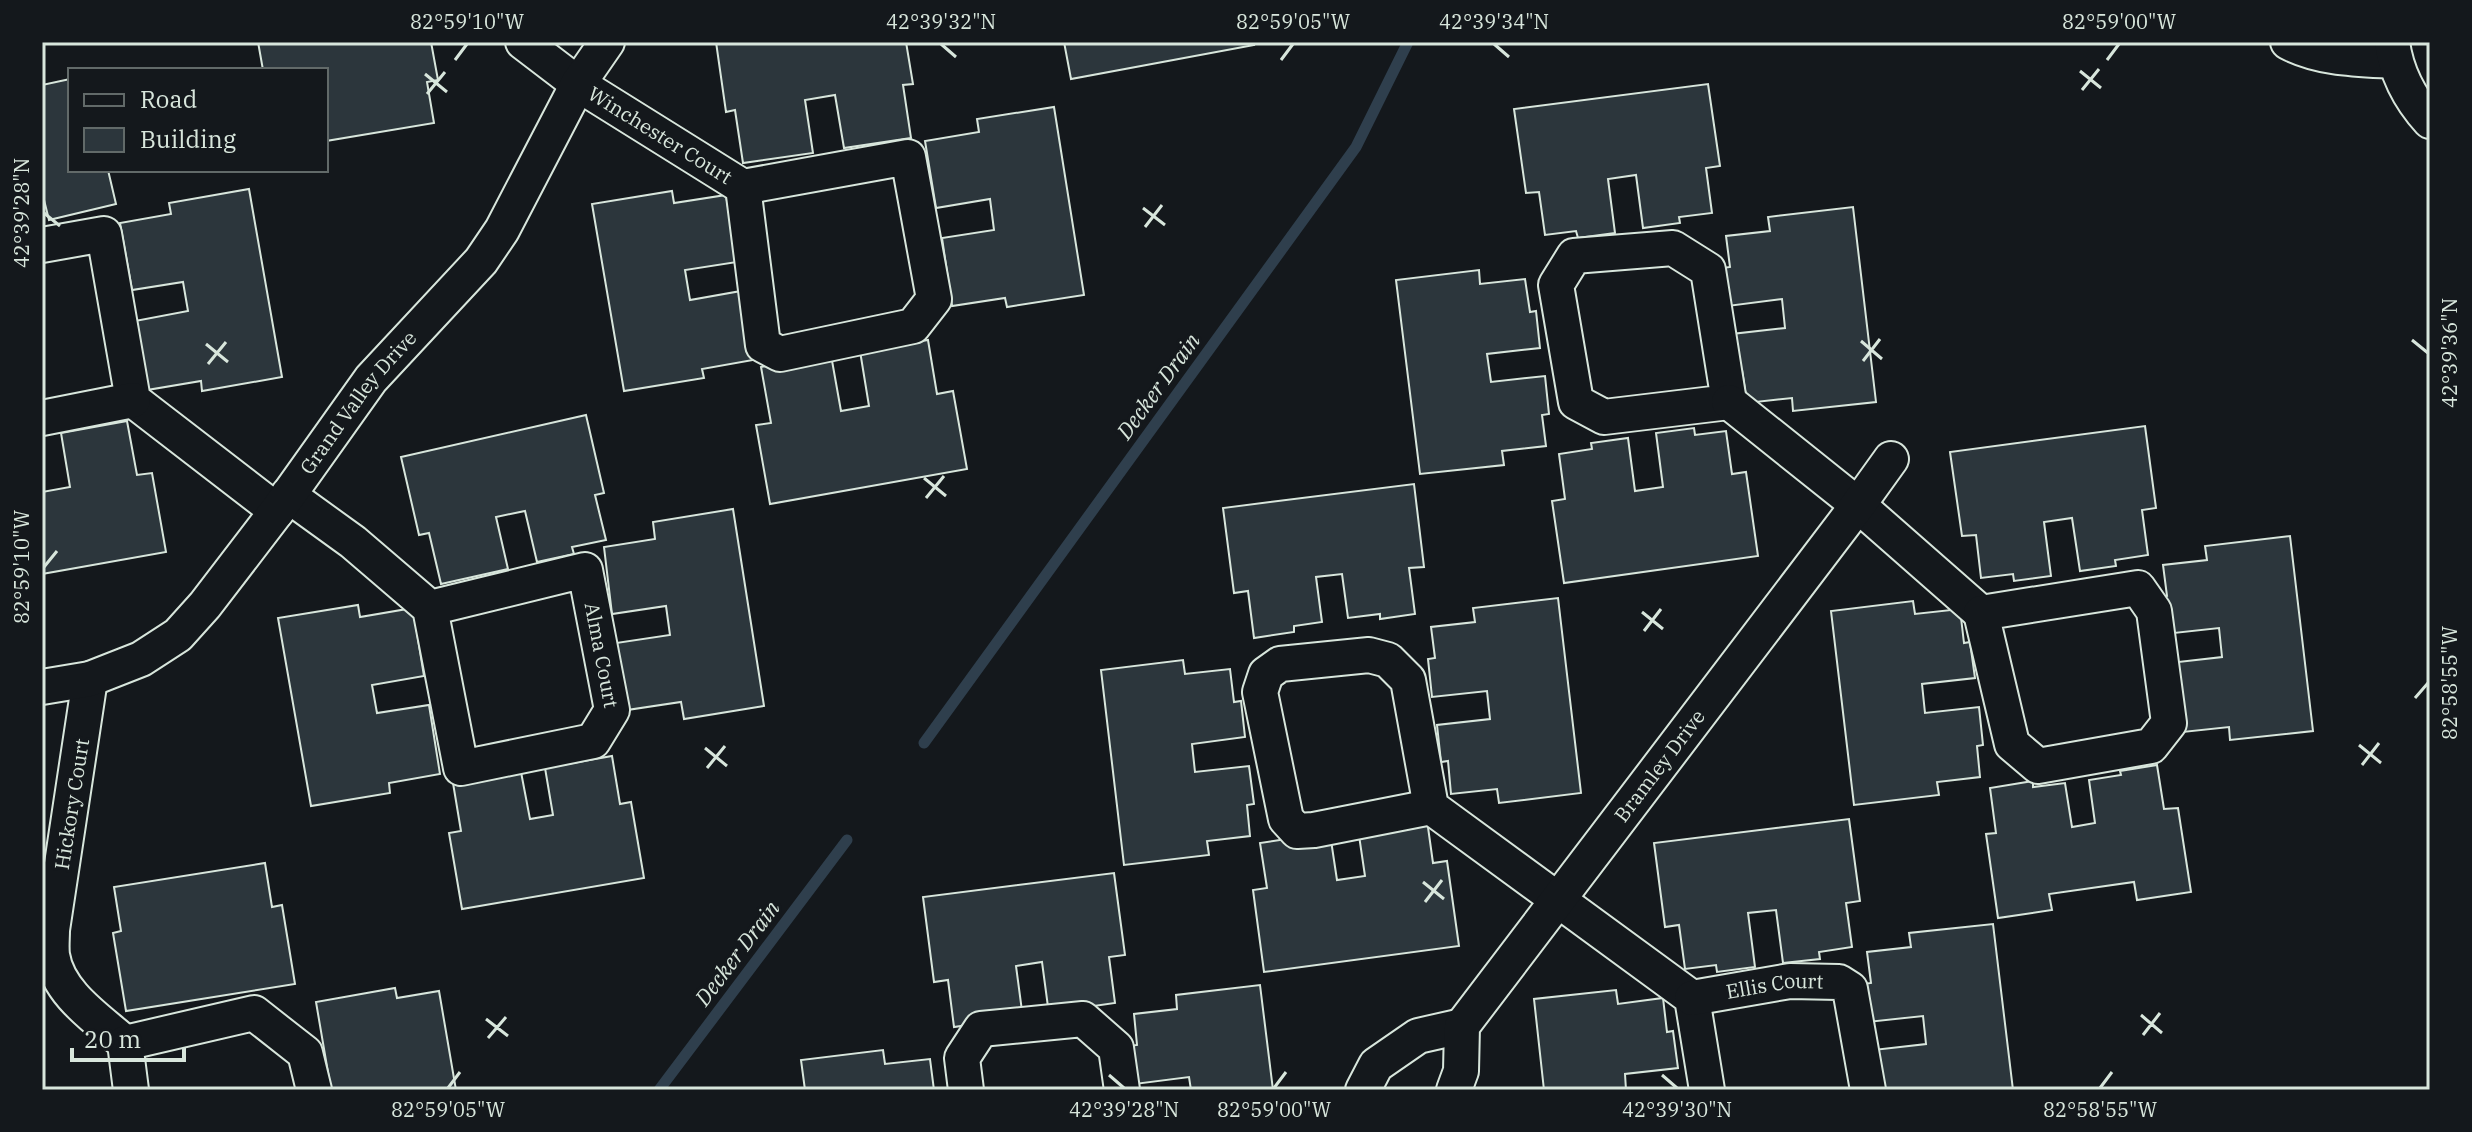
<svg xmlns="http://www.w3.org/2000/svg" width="2472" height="1132" font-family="'IBM Plex Serif',serif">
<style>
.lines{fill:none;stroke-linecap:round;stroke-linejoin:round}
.stream{stroke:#2f3f4d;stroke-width:11}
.building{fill:#2c363c;stroke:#d8e6dc;stroke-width:2}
.street-casing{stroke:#d8e6dc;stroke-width:38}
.street{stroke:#14181c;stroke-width:34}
.ticks{fill:none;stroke:#d8e6dc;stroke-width:3}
.labels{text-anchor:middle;stroke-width:6;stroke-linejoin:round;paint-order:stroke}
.street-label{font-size:20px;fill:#d8e6dc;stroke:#14181c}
.water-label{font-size:22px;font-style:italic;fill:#d8e6dc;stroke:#14181c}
.neatline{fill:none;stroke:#d8e6dc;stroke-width:3}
.ticks-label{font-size:20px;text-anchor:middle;fill:#d8e6dc}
</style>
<rect width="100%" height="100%" fill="#14181c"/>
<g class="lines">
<g class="stream">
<polyline points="924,743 1356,147 1408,42"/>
<polyline points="659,1090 847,840"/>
</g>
</g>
<g class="building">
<polygon points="258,42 431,42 438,80 427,82 434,123 326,141 326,70 263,70"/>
<polygon points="716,42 906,42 913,84 903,85 911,138 844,148 835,95 805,100 813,153 743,163 735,110 726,112"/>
<polygon points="1064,42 1253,42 1254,45 1071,79"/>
<polygon points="70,79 70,170 108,170 116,204 49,220 42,192 42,85"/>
<polygon points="1708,84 1720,166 1706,168 1712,213 1679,217 1680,223 1643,228 1636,175 1608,179 1615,233 1578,238 1576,231 1545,235 1539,192 1526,193 1514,109"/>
<polygon points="1054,107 1084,295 1007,307 1005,298 952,306 942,238 994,230 990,199 936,208 925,141 979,132 977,119"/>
<polygon points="249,189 282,377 202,391 201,381 147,390 135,321 188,311 183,282 132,290 120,223 171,214 169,203"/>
<polygon points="672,191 674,203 726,195 737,262 685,270 690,300 741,291 753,360 702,369 704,378 624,391 592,204"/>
<polygon points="1853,207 1876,402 1793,411 1792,398 1747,403 1742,370 1736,370 1732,334 1785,328 1782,299 1728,306 1723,268 1730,267 1726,236 1770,231 1768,217"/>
<polygon points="1479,270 1480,284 1525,279 1530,312 1536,311 1540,348 1487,354 1491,382 1545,376 1549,414 1542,415 1546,446 1502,451 1504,465 1420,474 1396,280"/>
<polygon points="928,340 937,394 953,391 967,469 770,504 756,425 771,423 761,367 831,355 841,411 869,406 860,351"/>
<polygon points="586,415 604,493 595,495 606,540 572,547 574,554 537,562 525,511 496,517 508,569 441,584 429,533 419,535 401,457"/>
<polygon points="127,421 137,475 152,473 166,552 42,574 42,492 70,487 61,433"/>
<polygon points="2145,426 2156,508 2142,510 2148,555 2115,560 2116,566 2080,571 2072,518 2044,522 2051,576 2014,581 2013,574 1981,578 1976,535 1962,536 1950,452"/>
<polygon points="1694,428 1695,435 1726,431 1732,474 1746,472 1758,556 1564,583 1552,501 1565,499 1559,454 1592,449 1591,443 1628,438 1635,491 1663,487 1656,433"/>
<polygon points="1414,484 1424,567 1409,568 1415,614 1380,619 1380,614 1348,618 1342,574 1316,577 1322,622 1294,626 1294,632 1254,638 1248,591 1234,593 1223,508"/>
<polygon points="733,509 764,706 684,719 681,702 627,710 616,643 670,635 666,606 612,614 604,547 655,539 653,522"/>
<polygon points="2290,536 2313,731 2230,740 2229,727 2183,732 2179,699 2169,663 2222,657 2219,628 2165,634 2160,597 2167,596 2163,565 2207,560 2205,546"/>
<polygon points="1558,598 1581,793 1499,803 1497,789 1451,794 1448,761 1441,762 1437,725 1490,719 1487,691 1432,697 1428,659 1435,658 1431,627 1475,622 1473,608"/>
<polygon points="1913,601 1915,614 1960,609 1964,643 1970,642 1975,678 1922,684 1925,713 1979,707 1983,745 1977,746 1980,777 1937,782 1939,795 1854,805 1831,611"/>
<polygon points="358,605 360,617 413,608 424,676 372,685 377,713 429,705 440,774 389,783 390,793 311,806 278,618"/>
<polygon points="1183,660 1185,674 1230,669 1234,702 1241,701 1245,737 1192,744 1195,772 1249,766 1254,804 1247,805 1250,836 1207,841 1209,855 1124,865 1101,670"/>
<polygon points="612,756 620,804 631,802 644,878 462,909 449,833 461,831 453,783 521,772 530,819 553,815 545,768"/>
<polygon points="2157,765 2164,809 2178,808 2191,892 2137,900 2134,882 2049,894 2052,910 1998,918 1986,834 1996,833 1990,788 2033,781 2033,787 2065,783 2072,827 2095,823 2089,780 2121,775 2120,771"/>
<polygon points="1849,819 1860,901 1846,903 1852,947 1819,952 1820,959 1783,963 1776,910 1748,913 1755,967 1717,972 1716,965 1685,969 1679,925 1665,927 1654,843"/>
<polygon points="1427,820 1433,863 1447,861 1459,946 1264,972 1253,890 1267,888 1260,843 1293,838 1329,827 1337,880 1365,876 1357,822"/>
<polygon points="265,863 272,907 282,905 295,984 126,1011 113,933 121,931 114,887"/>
<polygon points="1114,873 1125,955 1109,957 1115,1003 1080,1008 1048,1007 1042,962 1016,966 1022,1011 994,1021 954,1027 948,980 934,982 923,897"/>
<polygon points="1993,924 2013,1090 1884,1090 1873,1050 1926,1044 1923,1016 1868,1022 1864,984 1871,983 1867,952 1911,947 1909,933"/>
<polygon points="1260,985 1273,1090 1191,1090 1189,1077 1135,1084 1130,1046 1137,1045 1134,1014 1177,1009 1176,995"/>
<polygon points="395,988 397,998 439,991 456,1090 331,1090 316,1002"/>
<polygon points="1616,990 1618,1004 1663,998 1667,1032 1673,1031 1678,1068 1625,1074 1626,1090 1544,1090 1534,999"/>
<polygon points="883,1050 885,1064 930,1059 934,1090 805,1090 801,1060"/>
</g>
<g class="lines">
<defs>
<g id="street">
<path id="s1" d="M523,42L578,84L743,187L908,157L934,299L913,326L780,354L763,345L743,187"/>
<path d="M2288,42C2320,59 2359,59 2394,61"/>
<path d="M2392,42C2396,72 2409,98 2430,121"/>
<polyline points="42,245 104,234 133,400 277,511"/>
<polygon points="1673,248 1708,270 1729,402 1604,417 1576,402 1556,285 1574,256"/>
<polyline points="1729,402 1858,505 1981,613"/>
<polyline points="42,418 133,400"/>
<path id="s2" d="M288,495L353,542L430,608L585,570L612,710L593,741L461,768L430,608"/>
<polygon points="2138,588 2154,611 2169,723 2151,746 2038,766 2012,744 1981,613"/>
<path d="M90,679L52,930C52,938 51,947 52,955C58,994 98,1019 125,1043L131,1090"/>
<path id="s3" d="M42,687L90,679L141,659L178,635L205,605L277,511L371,379L481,261L502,230L578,84L607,42"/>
<polyline points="1431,807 1408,680 1388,660 1369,655 1280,664 1266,674 1260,692 1286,819 1297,831 1314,830 1431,807 1692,998 1707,1090"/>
<path id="s4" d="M1692,998L1790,981L1839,982L1850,989L1868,1090"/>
<polyline points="125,1043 254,1013 305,1053 314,1090"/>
<polyline points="966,1090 962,1058 981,1029 1083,1019 1116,1048 1122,1090"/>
<polyline points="1363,1090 1376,1065 1418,1036 1462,1026"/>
<path id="s5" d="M1454,1090L1461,1071L1462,1026L1858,505L1891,459"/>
</g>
</defs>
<use href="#street" class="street-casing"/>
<use href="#street" class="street"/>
</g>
<path class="ticks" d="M941,44L956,57M1494,44L1509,57M455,60L467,44M1281,60L1293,44M2107,60L2119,44M2080,71L2101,88M425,74L447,92M2082,90L2099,69M427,94L445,72M1143,208L1165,225M44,213L60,226M1145,227L1162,205M2412,340L2428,353M1861,341L1882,359M206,344L228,362M1863,361L1880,339M208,364L226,342M924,478L946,496M926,498L944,476M44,567L57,551M1642,612L1663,629M1644,631L1661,609M2415,698L2428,683M2359,745L2381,763M705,748L727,766M2362,765L2379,743M707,768L725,746M1423,882L1444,899M1425,902L1442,880M2141,1015L2162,1033M486,1019L508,1036M2143,1035L2160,1013M488,1038L506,1017M1109,1075L1124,1088M1662,1075L1677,1088M448,1088L460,1072M1274,1088L1286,1072M2100,1088L2112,1072"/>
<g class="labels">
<g class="street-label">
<text dy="7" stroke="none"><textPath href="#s1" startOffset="166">Winchester Court</textPath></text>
<text dy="7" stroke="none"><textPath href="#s3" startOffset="442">Grand Valley Drive</textPath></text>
<text dy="7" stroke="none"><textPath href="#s2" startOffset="428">Alma Court</textPath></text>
<text dy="7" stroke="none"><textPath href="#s5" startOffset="392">Bramley Drive</textPath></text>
<text transform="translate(72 804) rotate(-81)" y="7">Hickory Court</text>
<text dy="7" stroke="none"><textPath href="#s4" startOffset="84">Ellis Court</textPath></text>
</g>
<g class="water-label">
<text transform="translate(1158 386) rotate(-54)" y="8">Decker Drain</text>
<text transform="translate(737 953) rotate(-53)" y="8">Decker Drain</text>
</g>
</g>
<rect width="2472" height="1132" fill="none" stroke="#14181c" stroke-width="88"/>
<rect x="68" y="68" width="260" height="104" fill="#14181c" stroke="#626a69" stroke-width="2"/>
<rect x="84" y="94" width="40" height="12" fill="#14181c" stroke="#626a69" stroke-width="2"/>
<text x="140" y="108" font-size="24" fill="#d8e6dc">Road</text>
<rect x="84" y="128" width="40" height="24" fill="#2c363c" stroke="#626a69" stroke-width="2"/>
<text x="140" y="148" font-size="24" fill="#d8e6dc">Building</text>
<path d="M72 1048v12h112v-12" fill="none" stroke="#d8e6dc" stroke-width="4"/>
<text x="84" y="1048" font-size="24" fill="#d8e6dc" stroke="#14181c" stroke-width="6" paint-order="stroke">20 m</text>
<rect x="44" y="44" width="2384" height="1044" class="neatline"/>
<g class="ticks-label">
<text x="467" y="29">82°59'10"W</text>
<text x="941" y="29">42°39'32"N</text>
<text x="1293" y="29">82°59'05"W</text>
<text x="1494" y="29">42°39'34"N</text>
<text x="2119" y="29">82°59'00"W</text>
<text transform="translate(22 213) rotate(-90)" y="7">42°39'28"N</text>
<text transform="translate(2450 353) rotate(-90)" y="7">42°39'36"N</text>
<text transform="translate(22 567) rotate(-90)" y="7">82°59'10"W</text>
<text transform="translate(2450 683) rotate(-90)" y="7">82°58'55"W</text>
<text x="448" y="1117">82°59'05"W</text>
<text x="1124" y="1117">42°39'28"N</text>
<text x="1274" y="1117">82°59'00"W</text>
<text x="1677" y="1117">42°39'30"N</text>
<text x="2100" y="1117">82°58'55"W</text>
</g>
</svg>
